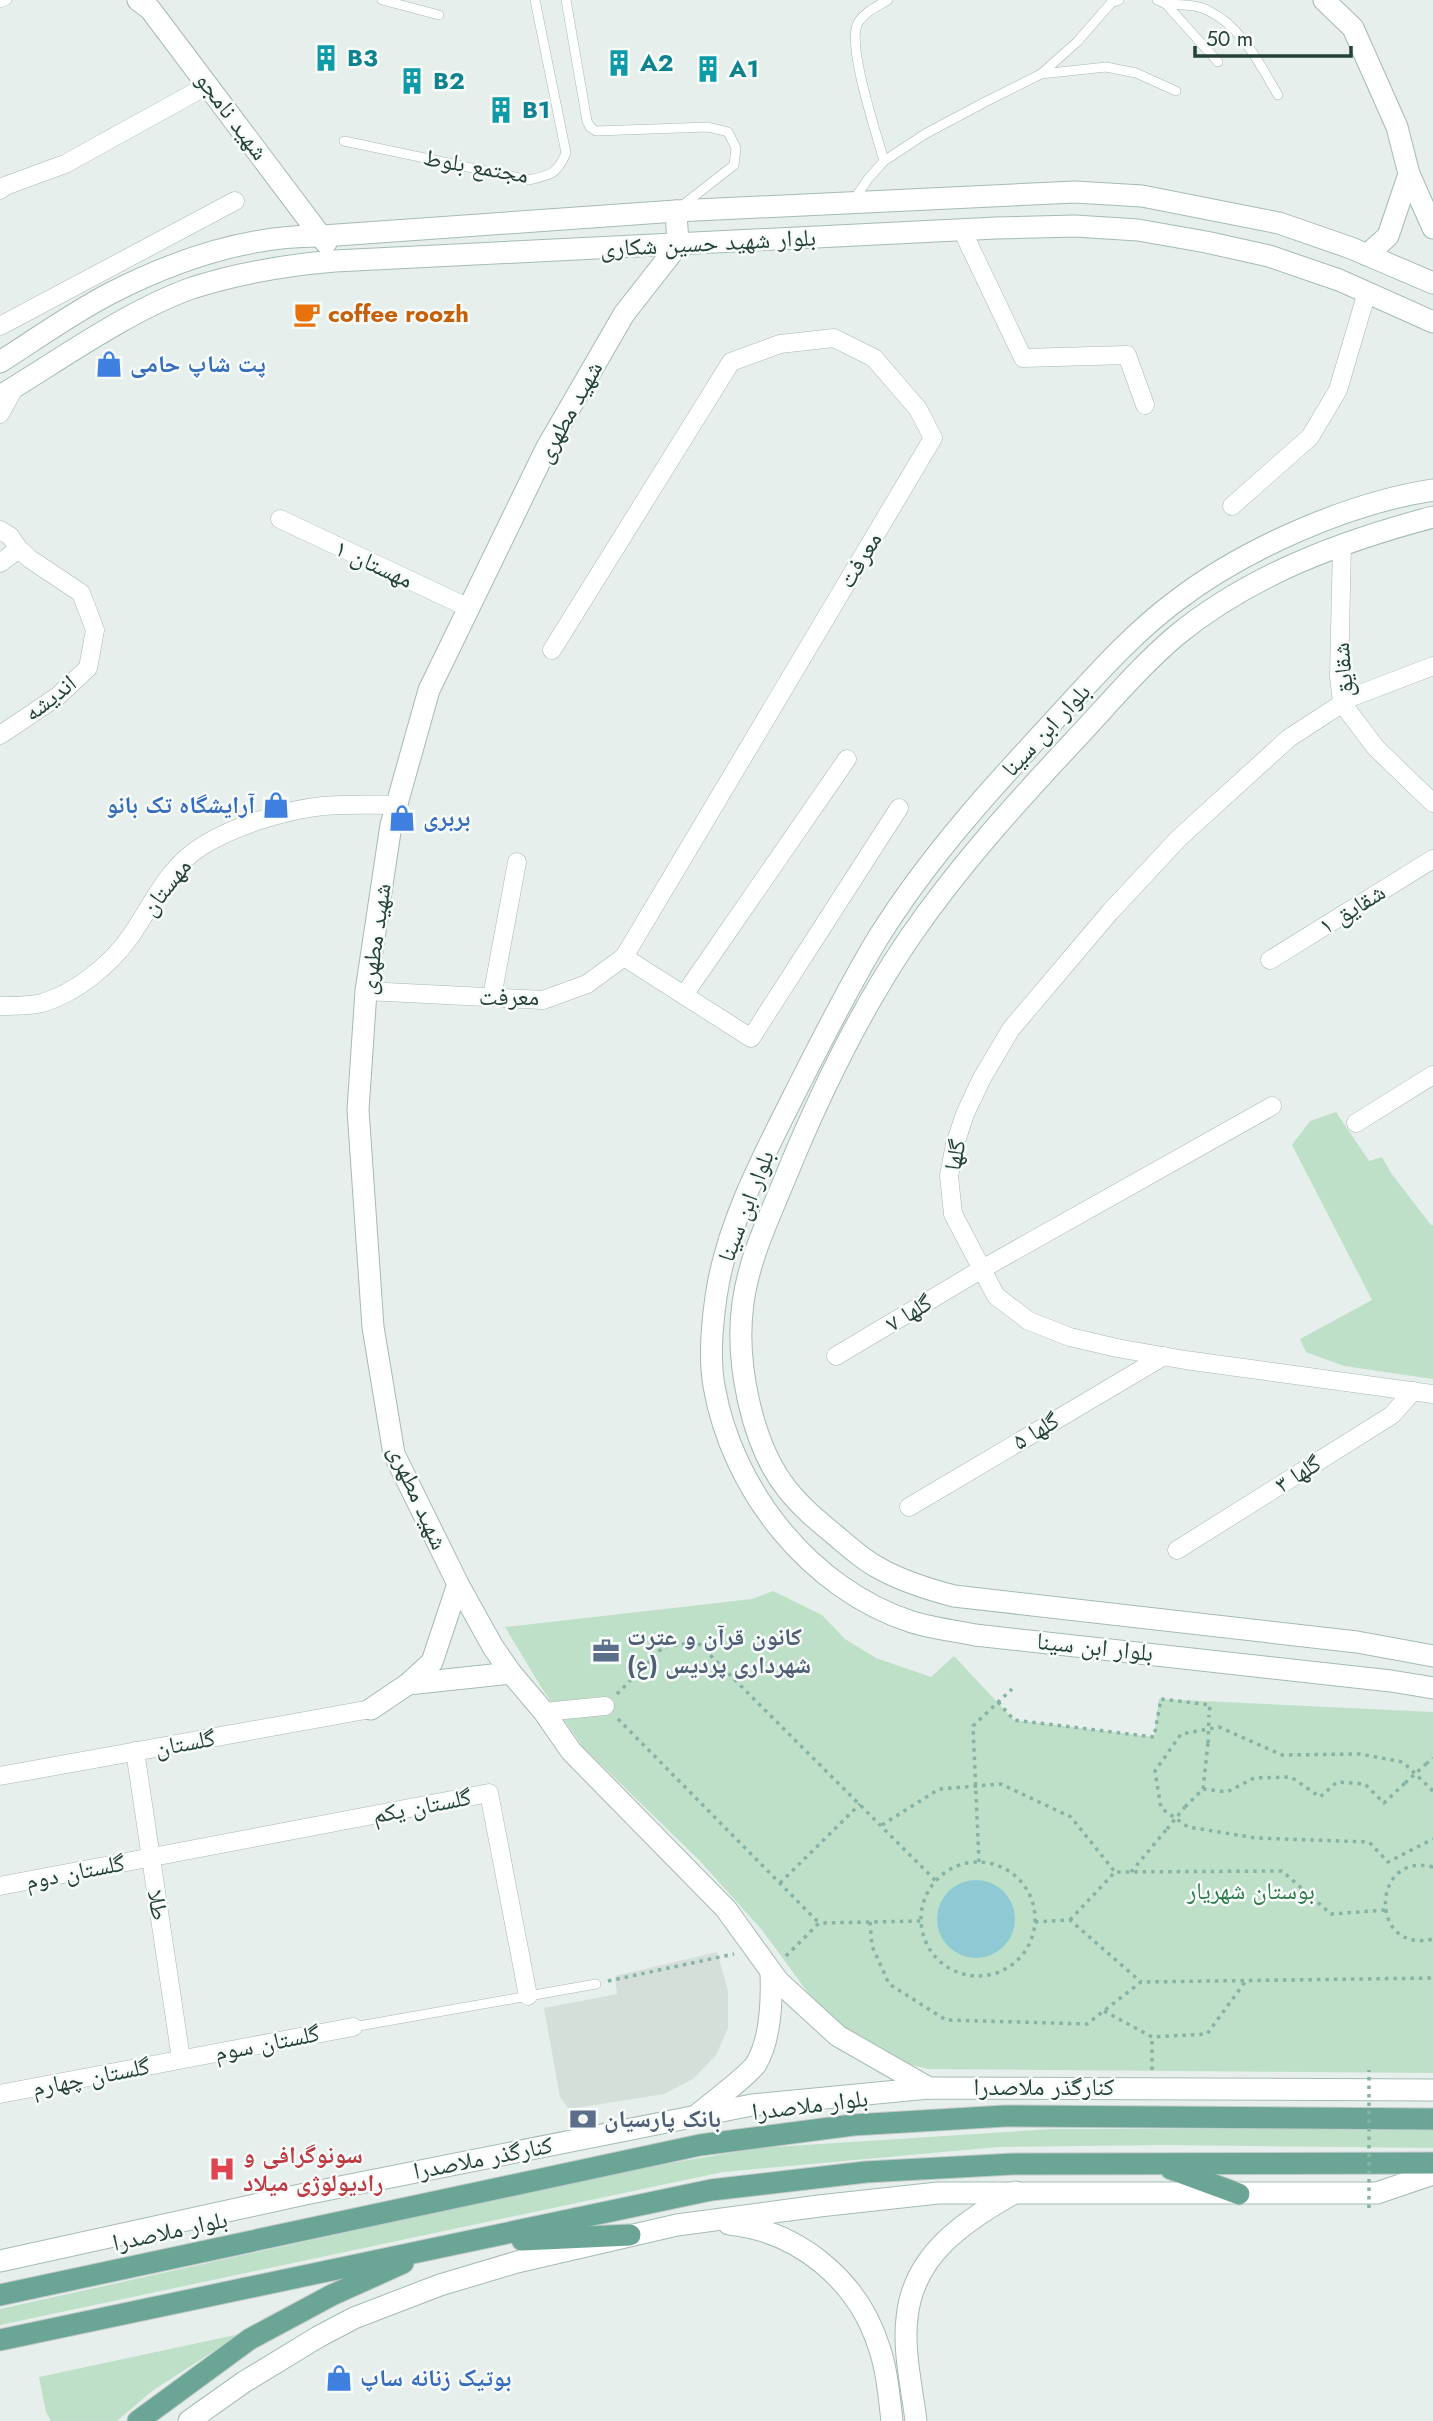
<svg xmlns="http://www.w3.org/2000/svg" width="1433" height="2421" font-family="Jost,'Noto Naskh Arabic',sans-serif">
<style>
.built{fill:#d4dfda}
.green{fill:#bfe0c8}
.water{fill:#8ec9d4}
.lines{fill:none;stroke-linecap:round;stroke-linejoin:round}
.lane-casing{stroke:#a8b8b2;stroke-width:10}
.street-casing{stroke:#a8b8b2;stroke-width:19}
.secondary-casing{stroke:#a4bbb3;stroke-width:23}
.primary-casing{stroke:#c2cac8;stroke-width:23}
.path{stroke:#86b3a5;stroke-width:3.5;stroke-dasharray:3.5 5;stroke-linecap:butt}
.lane{stroke:#fff;stroke-width:9}
.street{stroke:#fff;stroke-width:18}
.secondary{stroke:#fff;stroke-width:21}
.primary{stroke:#6aa596;stroke-width:21}
.path-bridge{stroke:#86b3a5;stroke-width:3.5;stroke-dasharray:3.5 5;stroke-linecap:butt}
.labels{text-anchor:middle;stroke-width:5;stroke-linejoin:round;paint-order:stroke}
.culture-label{font-size:24px;font-weight:bold;fill:#0d838f;stroke:#f7fbf9;text-anchor:start}
.street-label{font-size:24px;fill:#24423a;stroke:#f7fbf9}
.food-label{font-size:24px;font-weight:bold;fill:#c56008;stroke:#f7fbf9;text-anchor:start}
.shop-label{font-size:24px;font-weight:bold;fill:#366cbe;stroke:#f7fbf9;text-anchor:start}
.service-label{font-size:24px;font-weight:bold;fill:#4e5e75;stroke:#f7fbf9;text-anchor:start}
.park-label{font-size:24px;fill:#2d7a4b;stroke:#f7fbf9}
.health-label{font-size:24px;font-weight:bold;fill:#be3a42;stroke:#f7fbf9;text-anchor:start}
</style>
<rect width="100%" height="100%" fill="#e6efeb"/>
<polygon class="built" points="717,1952 728,1991 728,2028 716,2055 693,2079 664,2094 569,2109 560,2097 544,2008 617,1994 615,1976"/>
<g class="green">
<polygon points="1336,1112 1369,1161 1382,1157 1391,1173 1431,1225 1433,1225 1433,1379 1344,1366 1306,1352 1300,1339 1372,1300 1292,1145 1310,1121"/>
<polygon points="773,1591 822,1615 845,1639 876,1658 931,1677 954,1656 1014,1720 1154,1737 1159,1699 1433,1712 1433,2073 928,2069 904,2063 828,2020 762,1930 699,1860 583,1747 541,1687 505,1627 752,1599"/>
<polygon points="1052,2129 1433,2129 1433,2148 1166,2145 998,2147 723,2172 0,2325 0,2309 623,2171 760,2148"/>
<polygon points="240,2334 152,2391 117,2421 51,2421 46,2412 39,2377"/>
</g>
<circle class="water" cx="976" cy="1919" r="39"/>
<g class="lines">
<defs>
<g id="lane">
<polyline points="382,0 439,15"/>
<polyline points="566,0 587,121 590,127 596,131 708,127 728,132 736,148 734,165 683,205"/>
<polyline points="1157,0 1166,4 1218,62"/>
<polyline points="0,3 7,0"/>
<path d="M1166,4C1180,5 1196,4 1209,11C1242,27 1260,65 1278,95"/>
<polyline points="1041,74 1077,42 1111,3 1119,0"/>
<path d="M344,141L529,180C551,175 557,174 566,153L535,0"/>
<path d="M884,161C877,135 846,44 858,23C864,12 878,6 888,0"/>
<polyline points="853,201 868,179 884,161 925,134 985,102 1041,74 1106,67 1136,73 1176,91"/>
<polyline points="353,2027 596,1984"/>
</g>
<g id="street">
<polyline points="0,190 5,186 65,164 208,85"/>
<polyline points="962,230 1023,358 1127,355 1145,405"/>
<polyline points="0,326 235,201"/>
<polyline points="0,414 15,387"/>
<polyline points="1232,506 1310,437 1338,390 1367,292"/>
<polyline points="280,519 469,608"/>
<polyline points="0,530 10,536 19,549 30,559 81,593 95,630 88,668 58,696 0,735"/>
<polyline points="1342,545 1339,676 1342,703 1376,748 1433,803"/>
<polyline points="0,563 19,549"/>
<polyline points="1433,666 1352,697 1289,738 1179,838 1110,912 1011,1029 982,1078 965,1114 955,1144 949,1176 953,1214 996,1296 1029,1321 1070,1337 1117,1348 1185,1360 1433,1394"/>
<polyline points="624,957 751,1038 899,808"/>
<polyline points="1270,960 1433,859"/>
<polyline points="366,991 543,1000 587,984 624,957 933,438 918,409 874,358 834,338 780,344 731,362 552,650"/>
<polyline points="684,995 847,759"/>
<polyline points="492,997 517,862"/>
<path d="M0,1006C14,1006 29,1006 42,1003C76,993 110,965 130,937C153,904 167,868 202,846C234,826 285,810 323,806C347,804 372,805 397,805"/>
<polyline points="1356,1123 1433,1075"/>
<polyline points="836,1356 982,1269 1272,1106"/>
<polyline points="909,1507 1164,1356"/>
<polyline points="1177,1550 1392,1415 1413,1391"/>
<polyline points="544,1712 605,1706"/>
<polyline points="135,1751 181,2059"/>
<polyline points="0,1776 371,1709"/>
<polyline points="0,1886 489,1793 528,1996"/>
<polyline points="0,2094 353,2027"/>
</g>
<g id="secondary">
<polyline points="138,0 150,9 326,243"/>
<polyline points="1324,0 1353,28 1397,127 1409,174 1433,228"/>
<polyline points="1367,255 1388,236 1409,174"/>
<path d="M0,362C36,339 71,314 109,294C175,260 248,235 323,236L676,211L1075,192L1142,196L1279,223L1351,248L1433,283"/>
<path d="M0,396C58,361 129,310 192,288C239,273 286,265 335,261L996,228L1075,226L1138,230L1206,242L1269,256L1339,280L1433,322"/>
<path d="M1433,490C1348,503 1244,549 1176,601C1133,633 1097,674 1061,713C995,784 929,856 878,938C847,989 821,1042 794,1095C762,1159 726,1226 716,1297C712,1325 709,1358 714,1386C732,1490 810,1589 912,1622C932,1628 955,1631 975,1635L1391,1681L1433,1688"/>
<path d="M1433,517C1342,541 1250,575 1177,635C1139,667 1107,706 1073,742C1015,804 958,867 910,937C862,1007 818,1098 786,1176C769,1218 749,1258 743,1303C735,1360 751,1444 787,1489C801,1507 818,1521 835,1535C848,1546 862,1559 877,1567C901,1581 927,1589 954,1596L1357,1642L1433,1656"/>
<polyline points="511,1673 493,1647 458,1584 394,1454 373,1327 358,1110 366,991 391,825 429,690 546,449 624,314 678,245 676,211"/>
<polyline points="408,1684 511,1673 544,1712 571,1751 726,1909 778,1981 838,2036 929,2088"/>
<polyline points="371,1709 408,1684 432,1662 458,1584"/>
<path d="M697,2115C709,2105 749,2075 756,2064C771,2039 772,2000 771,1972"/>
<path d="M729,2224C798,2231 858,2280 879,2347C887,2370 889,2396 892,2421"/>
<polyline points="0,2261 305,2194 752,2105 929,2088 1433,2090"/>
<polyline points="189,2421 244,2382 318,2337 354,2318 440,2285 517,2262 677,2225 819,2206 938,2193 1377,2193 1433,2174"/>
<path d="M916,2421C912,2388 903,2351 907,2318C913,2254 965,2221 1016,2192"/>
</g>
<g id="primary">
<polyline points="1171,2169 1239,2194"/>
<polyline points="522,2240 630,2235"/>
<polyline points="0,2295 700,2145 853,2125 1005,2116 1433,2119"/>
<polyline points="0,2340 711,2190 866,2172 1013,2164 1433,2163"/>
<polyline points="138,2421 250,2339 332,2295 403,2263"/>
</g>
</defs>
<use href="#lane" class="lane-casing"/>
<use href="#street" class="street-casing"/>
<use href="#secondary" class="secondary-casing"/>
<use href="#primary" class="primary-casing"/>
<g class="path">
<polyline points="617,1694 663,1647 697,1642 936,1881"/>
<polyline points="998,1702 1014,1720 1154,1737 1161,1699 1210,1705 1209,1715"/>
<polyline points="618,1719 819,1923"/>
<polyline points="1426,1764 1433,1758"/>
<polyline points="1203,1789 1208,1743"/>
<polyline points="1433,1791 1403,1762 1360,1754 1282,1755 1219,1727 1181,1734 1155,1771 1161,1808 1188,1827 1256,1838 1369,1842 1388,1862 1433,1839"/>
<polyline points="1185,1807 1203,1789 1227,1792 1254,1778 1291,1777 1320,1797 1337,1782 1365,1784 1384,1803 1405,1783"/>
<polyline points="882,1825 939,1789 1001,1784 1071,1817 1115,1872"/>
<polyline points="979,1862 973,1726 1012,1689"/>
<circle cx="978" cy="1919" r="57"/>
<path d="M1433,1867C1370,1851 1369,1955 1433,1939"/>
<polyline points="1131,1872 1167,1829"/>
<polyline points="780,1883 860,1804"/>
<polyline points="1070,1920 1115,1872 1282,1871 1331,1914 1385,1910"/>
<polyline points="870,1922 872,1946 889,1984 946,2020 1087,2024 1141,1982 1433,1978"/>
<polyline points="1035,1922 1070,1920 1141,1982"/>
<polyline points="786,1956 819,1923 921,1921"/>
<polyline points="608,1981 734,1954"/>
<polyline points="1104,2011 1152,2037 1207,2034 1245,1982"/>
<polyline points="1152,2070 1152,2037"/>
</g>
<use href="#lane" class="lane"/>
<use href="#street" class="street"/>
<use href="#secondary" class="secondary"/>
<use href="#primary" class="primary"/>
<g class="path-bridge">
<polyline points="1208,1743 1209,1715"/>
<polyline points="1405,1783 1426,1764"/>
<polyline points="1167,1829 1185,1807"/>
<polyline points="1369,2208 1369,2070"/>
</g>
</g>
<defs>
<symbol id="building-bare" viewBox="-9 -9 18 18"><path d="M-4-6H4V6H1V3H-1V6H-4ZM-2.5-4.3h1.7v1.8h-1.7ZM.8-4.3h1.7v1.8H.8ZM-2.5-1h1.7V.8h-1.7ZM.8-1h1.7V.8H.8Z" fill="#0f9aa8" stroke="#f7fbf9" stroke-width="2.5" paint-order="stroke"/></symbol>
<symbol id="cafe-bare" viewBox="-9 -9 18 18"><path d="M-5.5-4.5H6V0H3Q3 3.5 0 3.5H-2.5Q-5.5 3.5-5.5 0ZM3-3.2v2h1.7v-2ZM-6 4.5H4V6H-6Z" fill="#e8710a" stroke="#f7fbf9" stroke-width="2.5" paint-order="stroke"/></symbol>
<symbol id="shop-bare" viewBox="-9 -9 18 18"><path d="M-5-2.5h2.3a2.7 3.5 0 0 1 5.4 0H5L5.5 6h-11ZM-1.5-2.5h3a1.5 2.3 0 0 0-3 0Z" fill="#3f7fe0" stroke="#f7fbf9" stroke-width="2.5" paint-order="stroke"/></symbol>
<symbol id="office-bare" viewBox="-9 -9 18 18"><path d="M-6-3h4V-5.5h4V-3h4V5H-6ZM-1-4.5V-3h2v-1.5ZM-6 0V1H6V0Z" fill="#5c6f8a" stroke="#f7fbf9" stroke-width="2.5" paint-order="stroke"/></symbol>
<symbol id="bank-bare" viewBox="-9 -9 18 18"><path d="M-6-4H6V4H-6ZM0-2.3a2.3 2.3 0 1 0 0 4.6a2.3 2.3 0 1 0 0-4.6Z" fill="#5c6f8a" stroke="#f7fbf9" stroke-width="2.5" paint-order="stroke"/></symbol>
<symbol id="hospital-bare" viewBox="-9 -9 18 18"><path d="M-5-5h3v3.5h4V-5h3V5h-3V1.5h-4V5h-3Z" fill="#e0444e" stroke="#f7fbf9" stroke-width="2.5" paint-order="stroke"/></symbol>
</defs>
<g fill-rule="evenodd">
<use href="#building-bare" x="307" y="39" width="38" height="38"/>
<use href="#building-bare" x="600" y="44" width="38" height="38"/>
<use href="#building-bare" x="689" y="50" width="38" height="38"/>
<use href="#building-bare" x="393" y="62" width="38" height="38"/>
<use href="#building-bare" x="482" y="91" width="38" height="38"/>
<use href="#cafe-bare" x="288" y="295" width="38" height="38"/>
<use href="#shop-bare" x="90" y="345" width="38" height="38"/>
<use href="#shop-bare" x="257" y="786" width="38" height="38"/>
<use href="#shop-bare" x="383" y="799" width="38" height="38"/>
<use href="#office-bare" x="587" y="1632" width="38" height="38"/>
<use href="#bank-bare" x="564" y="2100" width="38" height="38"/>
<use href="#hospital-bare" x="203" y="2150" width="38" height="38"/>
<use href="#shop-bare" x="320" y="2359" width="38" height="38"/>
</g>
<g class="labels">
<g class="culture-label">
<text x="347" y="66">B3</text>
<text x="640" y="71">A2</text>
<text x="729" y="77">A1</text>
<text x="433" y="89">B2</text>
<text x="522" y="118">B1</text>
</g>
<g class="street-label">
<text transform="translate(232 116) rotate(53)" y="8">شهید نامجو</text>
<text transform="translate(476 166) rotate(10)" y="8">مجتمع بلوط</text>
<text transform="translate(708 243) rotate(-3)" y="8">بلوار شهید حسین شکاری</text>
<text transform="translate(569 412) rotate(-61)" y="8">شهید مطهری</text>
<text transform="translate(860 560) rotate(-59)" y="8">معرفت</text>
<text transform="translate(374 564) rotate(25)" y="8">مهستان ۱</text>
<text transform="translate(1343 670) rotate(-95)" y="8">شقایق</text>
<text transform="translate(50 698) rotate(-38)" y="8">اندیشه</text>
<text transform="translate(1046 730) rotate(-47)" y="8">بلوار ابن سینا</text>
<text transform="translate(166 887) rotate(-52)" y="8">مهستان</text>
<text transform="translate(1352 909) rotate(-32)" y="8">شقایق ۱</text>
<text transform="translate(375 939) rotate(-82)" y="8">شهید مطهری</text>
<text x="509" y="1005">معرفت</text>
<text transform="translate(955 1155) rotate(-79)" y="8">گلها</text>
<text transform="translate(746 1206) rotate(-69)" y="8">بلوار ابن سینا</text>
<text transform="translate(909 1313) rotate(-31)" y="8">گلها ۷</text>
<text transform="translate(1036 1431) rotate(-31)" y="8">گلها ۵</text>
<text transform="translate(1298 1474) rotate(-32)" y="8">گلها ۳</text>
<text transform="translate(418 1497) rotate(66)" y="8">شهید مطهری</text>
<text transform="translate(1095 1647) rotate(6)" y="8">بلوار ابن سینا</text>
<text transform="translate(185 1743) rotate(-10)" y="8">گلستان</text>
<text transform="translate(422 1806) rotate(-11)" y="8">گلستان یکم</text>
<text transform="translate(75 1872) rotate(-11)" y="8">گلستان دوم</text>
<text transform="translate(158 1905) rotate(81)" y="8">طلا</text>
<text transform="translate(267 2043) rotate(-11)" y="8">گلستان سوم</text>
<text transform="translate(91 2077) rotate(-11)" y="8">گلستان چهارم</text>
<text x="1044" y="2095">کنارگذر ملاصدرا</text>
<text transform="translate(810 2105) rotate(-7)" y="8">بلوار ملاصدرا</text>
<text transform="translate(483 2158) rotate(-11)" y="8">کنارگذر ملاصدرا</text>
<text transform="translate(170 2231) rotate(-12)" y="8">بلوار ملاصدرا</text>
</g>
<g class="food-label">
<text x="328" y="322">coffee roozh</text>
</g>
<g class="shop-label">
<text x="130" y="372">پت شاپ حامی</text>
<text x="255" y="813" text-anchor="end">آرایشگاه تک بانو</text>
<text x="423" y="826">بربری</text>
<text x="360" y="2386">بوتیک زنانه ساپ</text>
</g>
<g class="service-label">
<text x="627" y="1645">کانون قرآن و عترت<tspan x="627" dy="28">(ع) شهرداری پردیس</tspan></text>
<text x="604" y="2127">بانک پارسیان</text>
</g>
<g class="park-label">
<text x="1251" y="1899">بوستان شهریار</text>
</g>
<g class="health-label">
<text x="243" y="2163">سونوگرافی و<tspan x="243" dy="28">رادیولوژی میلاد</tspan></text>
</g>
</g>
<path d="M1195 46v10h156v-10" fill="none" stroke="#24423a" stroke-width="3.5"/>
<text x="1206" y="46" font-size="21" fill="#24423a" stroke="#f7fbf9" stroke-width="5" paint-order="stroke">50 m</text>
</svg>
